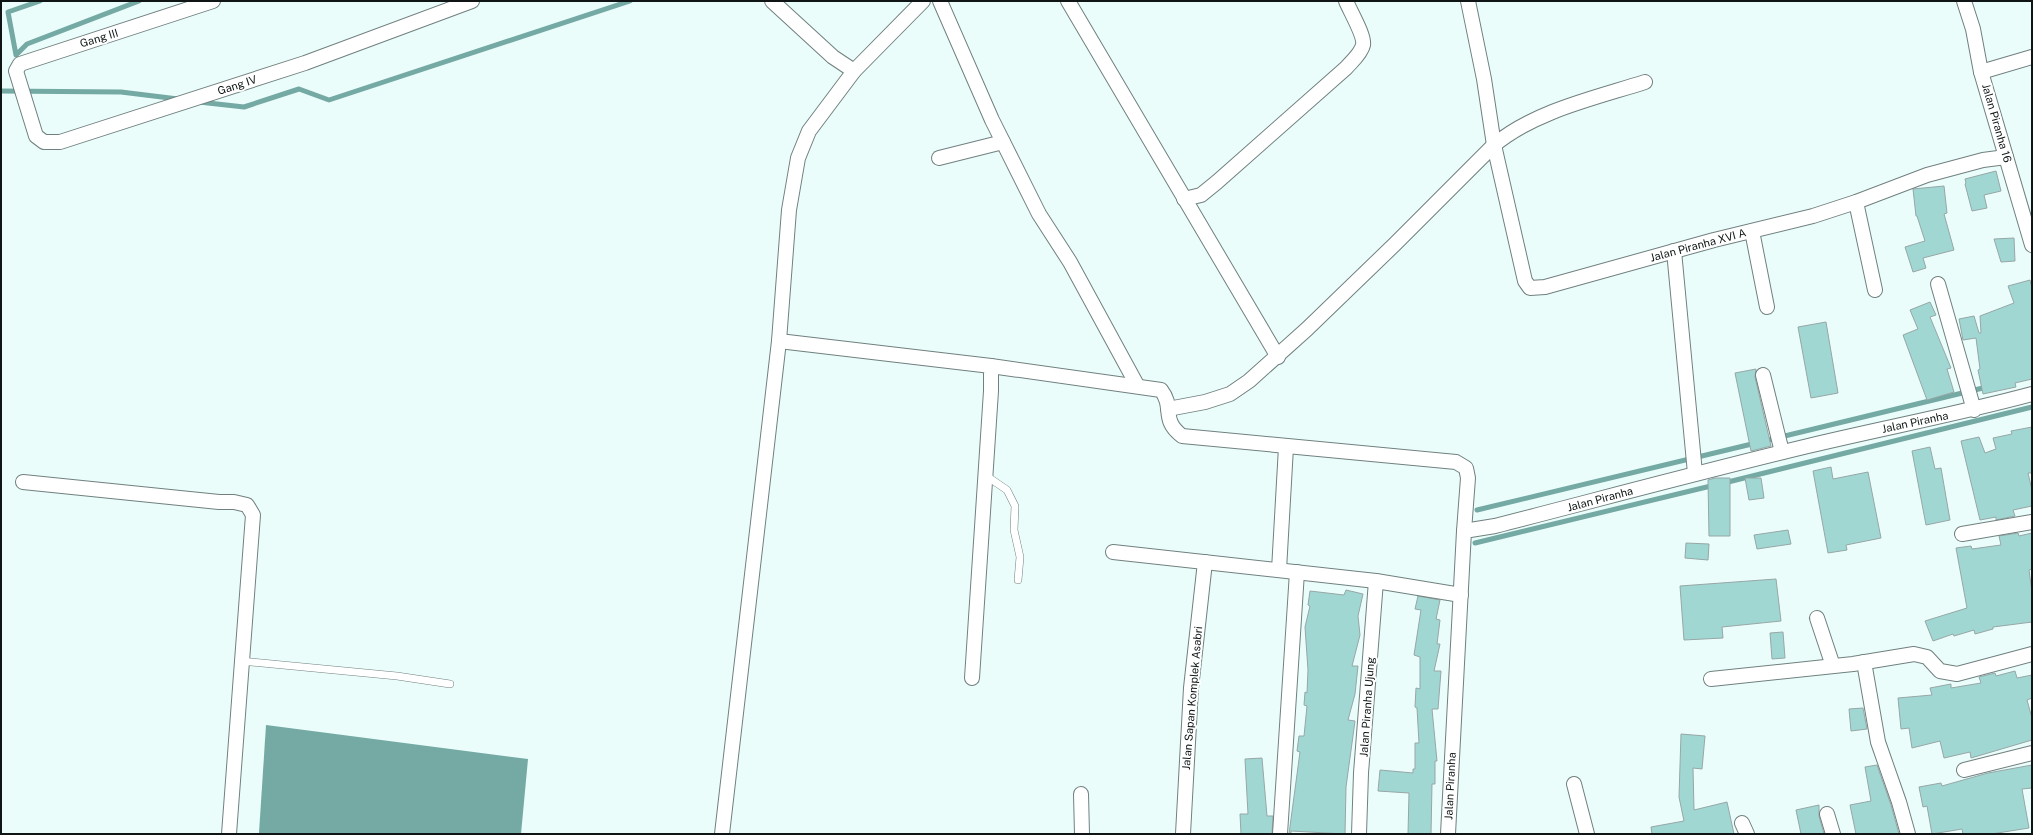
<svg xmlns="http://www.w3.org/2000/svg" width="2033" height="835" font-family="'Public Sans',sans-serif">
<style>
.water{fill:#74a9a4}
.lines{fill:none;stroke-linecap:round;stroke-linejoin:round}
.stream{stroke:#74a9a4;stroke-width:5}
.building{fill:#a1d7d3;stroke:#96a7a6}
.service-casing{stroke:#70807f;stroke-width:8}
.minor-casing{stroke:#70807f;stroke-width:16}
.service{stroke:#fff;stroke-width:7}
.minor{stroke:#fff;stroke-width:14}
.labels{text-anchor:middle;stroke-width:4;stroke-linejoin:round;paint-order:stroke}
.street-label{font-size:11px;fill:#0f1515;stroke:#fff}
</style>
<rect width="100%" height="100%" fill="#eafdfb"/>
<polygon class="water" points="266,725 528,759 521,834 259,833"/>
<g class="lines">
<g class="stream">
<polyline points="40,1 8,12 16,55 27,44 139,1"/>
<polyline points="1,91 121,92 178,99"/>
<polyline points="199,102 244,107 299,89 329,100 630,1"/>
<polyline points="1764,441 1987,387"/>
<polyline points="1724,483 2032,407"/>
<polyline points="1477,510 1756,443"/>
<polyline points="1475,543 1715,485"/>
</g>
</g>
<g class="building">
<polygon points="1996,171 2001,191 1984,195 1987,208 1972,211 1965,184 1966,183 1965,179"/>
<polygon points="1944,186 1947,213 1944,214 1954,250 1923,258 1926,268 1913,272 1905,247 1925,241 1917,216 1916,216 1913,189"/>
<polygon points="2014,238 2015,261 2001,262 1994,239"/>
<polygon points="2030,280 2032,288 2032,379 2015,383 2016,387 1983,394 1978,370 1980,369 1976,338 1963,340 1959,319 1974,316 1979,333 1981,333 1980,316 2014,303 2008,286"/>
<polygon points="1930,302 1936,315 1930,317 1951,368 1947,369 1954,392 1927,400 1903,335 1918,329 1910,310"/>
<polygon points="1826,322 1838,393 1811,398 1798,327"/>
<polygon points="1756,369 1755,377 1771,446 1751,451 1735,373"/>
<polygon points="2032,427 2032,473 2028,473 2032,490 2032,506 2013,510 2015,516 1996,520 1996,517 1980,520 1961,441 1979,437 1985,453 1996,449 1993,438 2012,434 2011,431"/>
<polygon points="1930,447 1935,469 1941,468 1950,520 1926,525 1912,451"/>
<polygon points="1831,467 1833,479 1868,472 1881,538 1846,545 1847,550 1828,553 1813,471"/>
<polygon points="1715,478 1730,478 1730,536 1709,536 1708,480"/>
<polygon points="1745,478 1761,478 1764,498 1749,500"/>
<polygon points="1788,530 1791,544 1757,549 1754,535"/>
<polygon points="2018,533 2019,536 2032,533 2032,569 2029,570 2032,592 2032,622 1993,627 1993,629 1975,634 1974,630 1954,636 1953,634 1933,641 1925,621 1967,608 1956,548 1971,546 1972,549 2001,545 1999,536"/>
<polygon points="1686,543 1709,544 1708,560 1685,558"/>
<polygon points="1776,579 1781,621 1722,627 1723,638 1684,640 1680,586"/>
<polygon points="1346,590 1363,594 1358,616 1360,635 1352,666 1358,666 1355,694 1348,720 1355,721 1346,787 1345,834 1291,831 1291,834 1289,834 1300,752 1297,751 1299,736 1304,736 1307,706 1304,705 1305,692 1307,693 1308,670 1305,627 1310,606 1308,605 1310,591 1344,595"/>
<polygon points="1418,596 1440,600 1436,619 1440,620 1437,644 1440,644 1434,671 1441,671 1438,709 1432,709 1437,761 1435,761 1435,784 1432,784 1431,834 1408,834 1409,793 1378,791 1380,770 1413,773 1413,769 1415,769 1415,743 1419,743 1417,708 1415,707 1416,688 1420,689 1420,657 1414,655 1421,610 1415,609"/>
<polygon points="1783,632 1785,658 1772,659 1770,633"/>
<polygon points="2015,671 2017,678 2032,675 2032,698 2027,700 2032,718 2032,740 1971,758 1970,752 1944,758 1940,741 1912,748 1909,728 1901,729 1898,698 1932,695 1930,688 1951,684 1951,688 1981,683 1979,677 1995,673 1996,676"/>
<polygon points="1863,708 1867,729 1851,731 1849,709"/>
<polygon points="1681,734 1705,736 1702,769 1693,768 1694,810 1727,802 1734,834 1652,834 1651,827 1684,821 1679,797"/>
<polygon points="1262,758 1267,816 1273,816 1272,834 1241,834 1240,814 1248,814 1245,759"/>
<polygon points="1877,765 1891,805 1899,834 1856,834 1850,805 1871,801 1865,767"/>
<polygon points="2032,765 2032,788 2022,789 2029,828 1991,834 1963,834 1962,829 1932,834 1927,806 1923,807 1919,787 1941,783 1942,786 1988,773"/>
<polygon points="1819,805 1819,816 1824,834 1801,834 1796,810"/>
</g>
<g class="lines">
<defs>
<g id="service">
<polyline points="985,475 1007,490 1015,506 1014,530 1020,557 1018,580"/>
<polyline points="241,661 397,676 450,684"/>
</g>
<g id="minor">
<polyline points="213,1 20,64 16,71 36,136 44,142 60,142 305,63 472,1"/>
<polyline points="772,1 833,57 854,71"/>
<polyline points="940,1 992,120 1039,214 1070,262 1137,385"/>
<polyline points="1068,1 1278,357"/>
<polyline points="1468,1 1484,79 1494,145 1525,281 1530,288 1545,287 1714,240 1813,216 1856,202 1927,175 1983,160 2006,157"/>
<polyline points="1964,1 1973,29 1981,72 2032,245"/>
<polyline points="1981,72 2032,57"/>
<polyline points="939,158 1003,142"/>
<path d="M1184,199L1201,195L1217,182L1346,68C1351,62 1361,54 1363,45C1365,36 1350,11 1346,1"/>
<polyline points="1856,202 1875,290"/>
<polyline points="1752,231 1767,307"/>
<polyline points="1674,251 1695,473"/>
<polyline points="1938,284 1974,410"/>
<polyline points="779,341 991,366 991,391 972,678"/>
<path d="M991,366L1161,390C1175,408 1160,419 1182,436L1456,462L1466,468L1468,478L1464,531L1448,834"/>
<polyline points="1763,375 1782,452"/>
<path d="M1168,409L1205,402L1230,394L1249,381L1307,329L1395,244L1494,145C1535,111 1595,98 1645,82"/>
<polyline points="23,482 219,502 234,502 247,505 253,515 229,834"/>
<path d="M1464,531L1495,526C1600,499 1704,471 1808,446C1883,428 1958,414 2032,394"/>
<polyline points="1962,534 2032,522"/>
<polyline points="1113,552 1376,581 1461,595"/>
<polyline points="1279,570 1286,447"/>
<polyline points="1817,618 1833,666"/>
<polyline points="1864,662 1878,742 1899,802 1908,834"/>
<polyline points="1711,679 1853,664 1914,654 1927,657 1940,671 1957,674 2032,654"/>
<polyline points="1964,770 2032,753"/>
<polyline points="1574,784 1587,834"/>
<polyline points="1081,794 1082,834"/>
<polyline points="1827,814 1833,834"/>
<polyline points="1742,823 1747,834"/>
<polyline points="722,834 779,341 789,210 798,158 809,131 854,71 923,1"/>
<polyline points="1183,834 1191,688 1205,562"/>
<polyline points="1280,834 1297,572"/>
<polyline points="1359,834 1361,773 1376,581"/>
</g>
</defs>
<use href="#service" class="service-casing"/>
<use href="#minor" class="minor-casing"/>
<use href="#service" class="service"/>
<use href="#minor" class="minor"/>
</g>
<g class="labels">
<g class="street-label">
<text transform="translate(99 38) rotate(-17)" y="4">Gang III</text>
<text transform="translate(237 85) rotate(-18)" y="4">Gang IV</text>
<text transform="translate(1997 123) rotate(74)" y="4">Jalan Piranha 16</text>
<text transform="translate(1698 245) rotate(-15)" y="4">Jalan Piranha XVI A</text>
<text transform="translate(1915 422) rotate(-12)" y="4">Jalan Piranha</text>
<text transform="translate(1600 499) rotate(-15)" y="4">Jalan Piranha</text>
<text transform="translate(1192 698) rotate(-85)" y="4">Jalan Sapan Komplek Asabri</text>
<text transform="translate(1367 707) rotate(-86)" y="4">Jalan Piranha Ujung</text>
<text transform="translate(1450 786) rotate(-87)" y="4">Jalan Piranha</text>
</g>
</g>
<rect width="2033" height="835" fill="none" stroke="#0f1515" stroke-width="4"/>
</svg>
